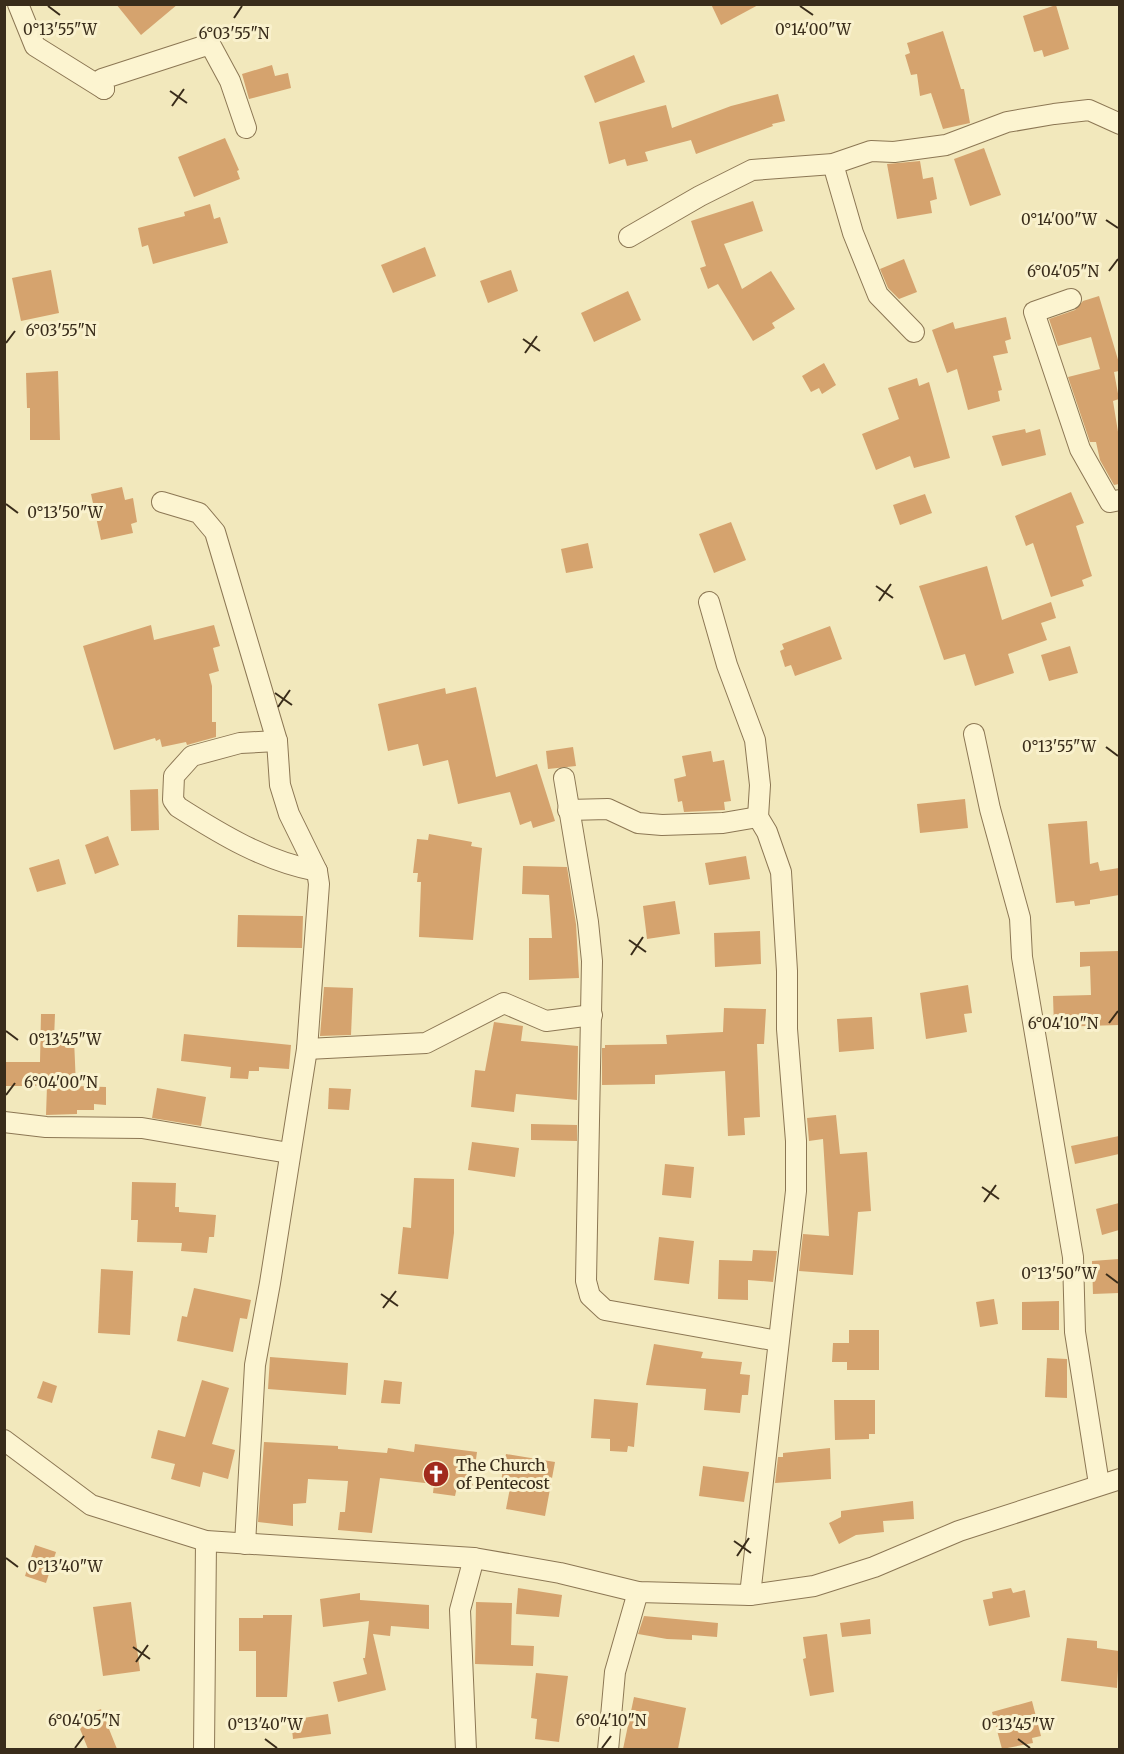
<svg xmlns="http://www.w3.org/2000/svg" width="1124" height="1754" font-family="Merriweather,serif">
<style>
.building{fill:#d5a36e}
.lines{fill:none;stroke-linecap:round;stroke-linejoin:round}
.minor-casing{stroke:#8c7754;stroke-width:22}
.minor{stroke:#fcf4d0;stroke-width:20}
.ticks{fill:none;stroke:#392c1a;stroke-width:2}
.labels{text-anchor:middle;stroke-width:6;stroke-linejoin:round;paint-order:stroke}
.poi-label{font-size:16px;fill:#392c1a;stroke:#f9f1cd;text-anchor:start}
.ticks-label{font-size:15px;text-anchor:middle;fill:#392c1a;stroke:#f9f1cd;stroke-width:6;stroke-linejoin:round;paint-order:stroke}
</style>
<rect width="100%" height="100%" fill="#f2e8bc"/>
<g class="building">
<polygon points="116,4 178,4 141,35"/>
<polygon points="711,4 760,4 721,25"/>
<polygon points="1056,5 1069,49 1044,57 1042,50 1034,52 1023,16"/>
<polygon points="943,31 961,89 964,89 970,123 943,129 931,93 920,96 917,74 911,75 905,55 910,53 907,43"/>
<polygon points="634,55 645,82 595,103 584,76"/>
<polygon points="272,65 275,76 288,73 291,88 249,99 242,74"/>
<polygon points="778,94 785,121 772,124 773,126 696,154 691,140 645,152 648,161 627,166 625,159 609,164 599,122 666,105 672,128 731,106"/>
<polygon points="225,138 239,170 237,171 240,179 194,197 178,157"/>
<polygon points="984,148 1001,195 970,206 954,159"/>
<polygon points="920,161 923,179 933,177 937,199 930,201 932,213 897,219 887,164"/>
<polygon points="753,201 763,231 724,244 742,289 771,271 795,309 772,323 775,328 753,341 718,284 708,289 700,268 706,266 691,221"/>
<polygon points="210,204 214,219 220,217 228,243 153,264 148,245 142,247 138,228 185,216 184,212"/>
<polygon points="425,247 436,276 393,293 381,265"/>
<polygon points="904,259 917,292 899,299 888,288 880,269"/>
<polygon points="51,270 59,313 21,321 12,278"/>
<polygon points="511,270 518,291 488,303 480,281"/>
<polygon points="628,291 641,320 594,342 581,313"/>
<polygon points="1099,296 1119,363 1119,371 1114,372 1119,399 1113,401 1119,438 1119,484 1114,485 1100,460 1096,442 1090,442 1068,377 1100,369 1091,337 1058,346 1049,319 1075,310 1083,301"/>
<polygon points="1006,317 1011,339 1005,341 1008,353 993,356 1002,390 998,391 1000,401 968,410 957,369 947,373 932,330 953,322 955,329"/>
<polygon points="824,363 836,385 822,394 819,388 811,392 802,376"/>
<polygon points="58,371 60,440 30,440 30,408 27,408 26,373"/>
<polygon points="917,378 919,386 929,382 950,458 914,468 910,456 876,470 862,434 899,419 888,388"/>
<polygon points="1025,429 1026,433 1040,429 1046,455 1002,466 992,436"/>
<polygon points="122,487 125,500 133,498 137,522 131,524 133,533 101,540 91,494"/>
<polygon points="1071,492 1084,523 1076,526 1092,576 1082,580 1084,586 1051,597 1033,543 1026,546 1015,516"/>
<polygon points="925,494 932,513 900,525 893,505"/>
<polygon points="731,522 746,560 714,573 699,534"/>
<polygon points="588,543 593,568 566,573 561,549"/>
<polygon points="987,566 1002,620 1051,602 1056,618 1041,623 1047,640 1008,654 1014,673 975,686 965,654 944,660 919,586"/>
<polygon points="151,625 154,640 214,625 220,646 213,648 219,671 209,674 212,686 212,722 216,722 216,737 187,745 186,742 162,747 160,739 156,741 155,738 114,750 83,646"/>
<polygon points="830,626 842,659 795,676 791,665 785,667 780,651 784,649 782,644"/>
<polygon points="1070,646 1078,673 1049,681 1041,655"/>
<polygon points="476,687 496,777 537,764 555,821 533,828 531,821 520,825 510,792 458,804 448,760 423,766 418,744 388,751 378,704 445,688 446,694"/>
<polygon points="573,747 576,766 548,769 546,751"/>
<polygon points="711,751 713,762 724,760 731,801 724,802 725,810 684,812 682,801 678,802 674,779 686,776 682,756"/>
<polygon points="158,789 159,830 131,831 130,790"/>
<polygon points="965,799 968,828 920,833 917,804"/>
<polygon points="1087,821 1090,864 1098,862 1100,871 1119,868 1119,895 1090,900 1090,904 1075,906 1074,901 1056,903 1048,824"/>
<polygon points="429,834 472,842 471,846 482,848 473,940 419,937 421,882 417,882 418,873 413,873 417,839 428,840"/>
<polygon points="108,836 119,865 95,874 85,845"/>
<polygon points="746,856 750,879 709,885 705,863"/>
<polygon points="59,859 66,884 37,892 29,868"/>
<polygon points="523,866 567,867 576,924 579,978 529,980 529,938 552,938 549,895 522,894"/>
<polygon points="675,901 680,934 647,939 643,906"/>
<polygon points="238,915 303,916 302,948 237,947"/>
<polygon points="760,931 761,964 715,967 714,933"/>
<polygon points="1119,951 1119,1025 1054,1027 1053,996 1091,995 1090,966 1080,967 1080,952"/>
<polygon points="968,985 972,1013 964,1014 967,1032 926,1039 920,993"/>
<polygon points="324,987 353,988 351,1035 320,1036"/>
<polygon points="724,1008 766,1009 764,1044 757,1044 760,1117 744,1118 745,1135 728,1136 725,1071 655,1075 655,1084 602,1085 602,1048 605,1048 605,1045 667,1044 666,1035 723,1032"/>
<polygon points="41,1014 55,1014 54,1039 74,1039 76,1086 106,1087 106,1105 94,1104 94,1110 77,1110 77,1114 46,1115 47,1086 4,1086 4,1062 40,1062"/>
<polygon points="872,1017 874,1049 839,1052 837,1019"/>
<polygon points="494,1022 523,1026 521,1041 578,1046 577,1100 516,1094 514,1112 471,1107 475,1070 485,1071"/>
<polygon points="184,1034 291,1045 289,1069 259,1067 259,1071 249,1071 248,1079 230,1078 231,1067 181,1061"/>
<polygon points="157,1088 206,1097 201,1126 152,1118"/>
<polygon points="329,1088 351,1089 349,1110 328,1109"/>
<polygon points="836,1115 840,1154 867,1152 871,1211 858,1212 853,1275 799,1271 803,1234 829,1236 823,1139 809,1141 807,1118"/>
<polygon points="531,1124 577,1125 577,1141 531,1140"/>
<polygon points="1119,1136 1119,1154 1075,1164 1071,1146"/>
<polygon points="472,1142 519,1148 515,1177 468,1170"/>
<polygon points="665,1164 694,1167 691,1198 662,1195"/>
<polygon points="414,1178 454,1179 454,1233 448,1279 398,1274 403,1227 411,1228"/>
<polygon points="132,1182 176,1183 175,1207 179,1207 179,1212 216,1215 214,1237 209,1237 207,1253 181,1251 182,1243 137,1242 138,1220 131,1220"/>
<polygon points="1119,1203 1119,1230 1102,1235 1096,1209"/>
<polygon points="659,1237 694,1241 689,1284 654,1280"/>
<polygon points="753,1250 777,1251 773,1282 748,1280 748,1300 718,1299 719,1260 752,1261"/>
<polygon points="1119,1259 1119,1293 1093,1294 1092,1261"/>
<polygon points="101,1269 133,1271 130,1335 98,1333"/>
<polygon points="194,1288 251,1300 247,1319 240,1318 233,1352 177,1341 182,1316 187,1317"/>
<polygon points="994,1299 998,1324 980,1327 976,1302"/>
<polygon points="1059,1301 1059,1330 1022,1330 1022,1302"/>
<polygon points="849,1330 879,1330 879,1370 847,1370 847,1362 832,1362 833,1343 849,1343"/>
<polygon points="654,1344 703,1352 701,1358 742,1362 740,1374 750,1375 748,1395 742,1395 740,1413 704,1410 706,1389 646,1385"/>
<polygon points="270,1357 348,1363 346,1395 268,1389"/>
<polygon points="1047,1358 1067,1359 1067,1398 1045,1397"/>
<polygon points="202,1380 229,1388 212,1444 235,1450 228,1479 203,1472 200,1487 171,1479 175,1464 151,1458 158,1430 185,1437"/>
<polygon points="384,1380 402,1382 400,1404 381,1403"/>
<polygon points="43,1381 57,1386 52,1403 37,1398"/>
<polygon points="594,1399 638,1403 634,1447 628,1446 627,1452 610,1451 610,1439 591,1438"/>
<polygon points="834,1400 875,1400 875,1434 869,1434 869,1439 835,1440"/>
<polygon points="264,1442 338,1446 338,1449 387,1453 388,1448 414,1452 415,1444 477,1452 472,1488 457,1487 455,1496 433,1493 434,1484 380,1478 372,1533 338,1530 340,1512 345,1512 348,1481 308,1479 306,1503 293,1504 293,1526 258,1522"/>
<polygon points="830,1448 831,1479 775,1483 778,1457 783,1457 783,1453"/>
<polygon points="506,1454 555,1462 545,1516 506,1509 510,1488 500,1486"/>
<polygon points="703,1466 749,1472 744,1502 699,1496"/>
<polygon points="913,1501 914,1519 883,1521 884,1532 856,1535 839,1544 829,1523 841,1517 841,1511"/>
<polygon points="35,1545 56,1552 46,1583 25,1576"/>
<polygon points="518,1588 562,1595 559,1617 516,1614"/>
<polygon points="1011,1588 1013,1593 1025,1590 1030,1617 989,1626 983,1600 993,1598 992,1592"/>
<polygon points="360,1593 360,1600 429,1605 429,1629 391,1626 390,1636 373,1634 386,1690 338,1702 333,1682 367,1674 363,1658 365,1658 369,1621 323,1627 320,1599"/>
<polygon points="131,1602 140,1671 103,1676 93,1607"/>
<polygon points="476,1602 512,1603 511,1645 534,1646 533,1666 475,1664"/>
<polygon points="263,1615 292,1615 287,1697 256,1697 256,1651 239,1651 239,1618 263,1618"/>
<polygon points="644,1616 718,1623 717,1637 692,1635 692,1640 667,1639 638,1634"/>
<polygon points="870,1619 871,1634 842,1637 840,1623"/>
<polygon points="827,1634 834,1692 810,1696 803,1659 806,1658 803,1637"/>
<polygon points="1067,1638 1097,1641 1097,1648 1119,1651 1117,1688 1061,1681"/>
<polygon points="536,1673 568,1676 559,1742 535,1739 537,1719 531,1718"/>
<polygon points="634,1697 686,1708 678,1749 623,1749"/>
<polygon points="1032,1701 1041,1736 1032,1738 1033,1743 1002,1749 992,1712"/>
<polygon points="101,1709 117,1749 88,1749 76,1719"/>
<polygon points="328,1714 331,1734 293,1739 291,1720"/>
</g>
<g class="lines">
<defs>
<g id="minor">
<polyline points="18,4 35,46 104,89"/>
<polyline points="104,89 102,79 210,44 230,81 246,128"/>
<polyline points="833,164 853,233 878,295 914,332"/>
<polyline points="629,237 700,196 752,170 833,164 871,151 894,152 946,145 1007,122 1054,114 1089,110 1120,124"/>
<polyline points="1071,299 1034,312 1080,449 1110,502 1120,500"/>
<polyline points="162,502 199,513 215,532 277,741 280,785 289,814 317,871 319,884 307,1049 270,1283 255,1365 245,1544"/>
<polyline points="709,602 727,665 755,740 760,785 758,817 767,832 781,872 787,971 787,1029 796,1141 796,1191 750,1595"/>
<polyline points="974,734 990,809 1020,918 1022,957 1073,1257 1075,1332 1099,1484"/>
<path d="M277,741L240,743L192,756L174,776L173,800L178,807C222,835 265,861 317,871"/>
<polyline points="564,778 588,922 592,961 586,1281 590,1296 605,1310 778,1341"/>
<polyline points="568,810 608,809 638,823 662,825 723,823 758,817"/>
<polyline points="307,1049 426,1043 504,1003 546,1021 592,1015"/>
<polyline points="4,1122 46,1127 142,1128 289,1153"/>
<polyline points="4,1440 91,1505 206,1541 474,1558 560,1573 638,1592 750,1595 814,1586 874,1567 959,1531 1120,1479"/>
<polyline points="204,1750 206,1541"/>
<polyline points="466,1750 460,1610 474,1558"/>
<polyline points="608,1750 615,1672 638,1592"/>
</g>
</defs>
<use href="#minor" class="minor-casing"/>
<use href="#minor" class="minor"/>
</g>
<path class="ticks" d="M48,6L60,15M800,6L813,15M234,18L242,6M170,91L187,103M172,106L184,89M1106,220L1118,228M1109,271L1118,259M523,339L540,351M6,343L15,331M525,353L537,336M6,504L18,513M876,586L893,598M879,601L891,584M275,693L292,705M278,707L290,690M1106,747L1118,756M629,940L646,952M631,955L643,937M1109,1023L1118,1011M6,1031L18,1040M6,1095L15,1083M982,1187L999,1199M984,1202L996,1185M1106,1274L1118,1283M381,1294L398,1306M383,1308L396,1291M734,1541L751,1553M737,1556L749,1538M6,1558L18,1567M133,1647L150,1659M136,1662L148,1645M265,1739L277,1748M1018,1739L1030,1748M75,1748L84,1736M602,1748L611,1736"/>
<defs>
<symbol id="church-disc" viewBox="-11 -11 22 22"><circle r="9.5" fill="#a12a1d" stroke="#f9f1cd"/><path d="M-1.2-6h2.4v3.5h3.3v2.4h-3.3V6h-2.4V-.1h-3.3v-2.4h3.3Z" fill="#fff"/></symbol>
</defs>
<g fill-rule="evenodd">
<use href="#church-disc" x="421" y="1459" width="30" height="30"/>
</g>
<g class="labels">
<g class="poi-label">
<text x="456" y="1471">The Church<tspan x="456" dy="18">of Pentecost</tspan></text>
</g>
</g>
<g class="ticks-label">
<text x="60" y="35">0°13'55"W</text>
<text x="813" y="35">0°14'00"W</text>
<text x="234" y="39">6°03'55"N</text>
<text x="1059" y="225">0°14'00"W</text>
<text x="1063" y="277">6°04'05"N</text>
<text x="61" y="336">6°03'55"N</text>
<text x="65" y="518">0°13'50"W</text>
<text x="1059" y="752">0°13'55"W</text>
<text x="1063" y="1029">6°04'10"N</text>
<text x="65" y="1045">0°13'45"W</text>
<text x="61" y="1088">6°04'00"N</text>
<text x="1059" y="1279">0°13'50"W</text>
<text x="65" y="1572">0°13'40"W</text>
<text x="84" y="1726">6°04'05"N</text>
<text x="611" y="1726">6°04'10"N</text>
<text x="265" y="1730">0°13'40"W</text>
<text x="1018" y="1730">0°13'45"W</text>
</g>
<rect width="1124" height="1754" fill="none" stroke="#392c1a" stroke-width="12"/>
</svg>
